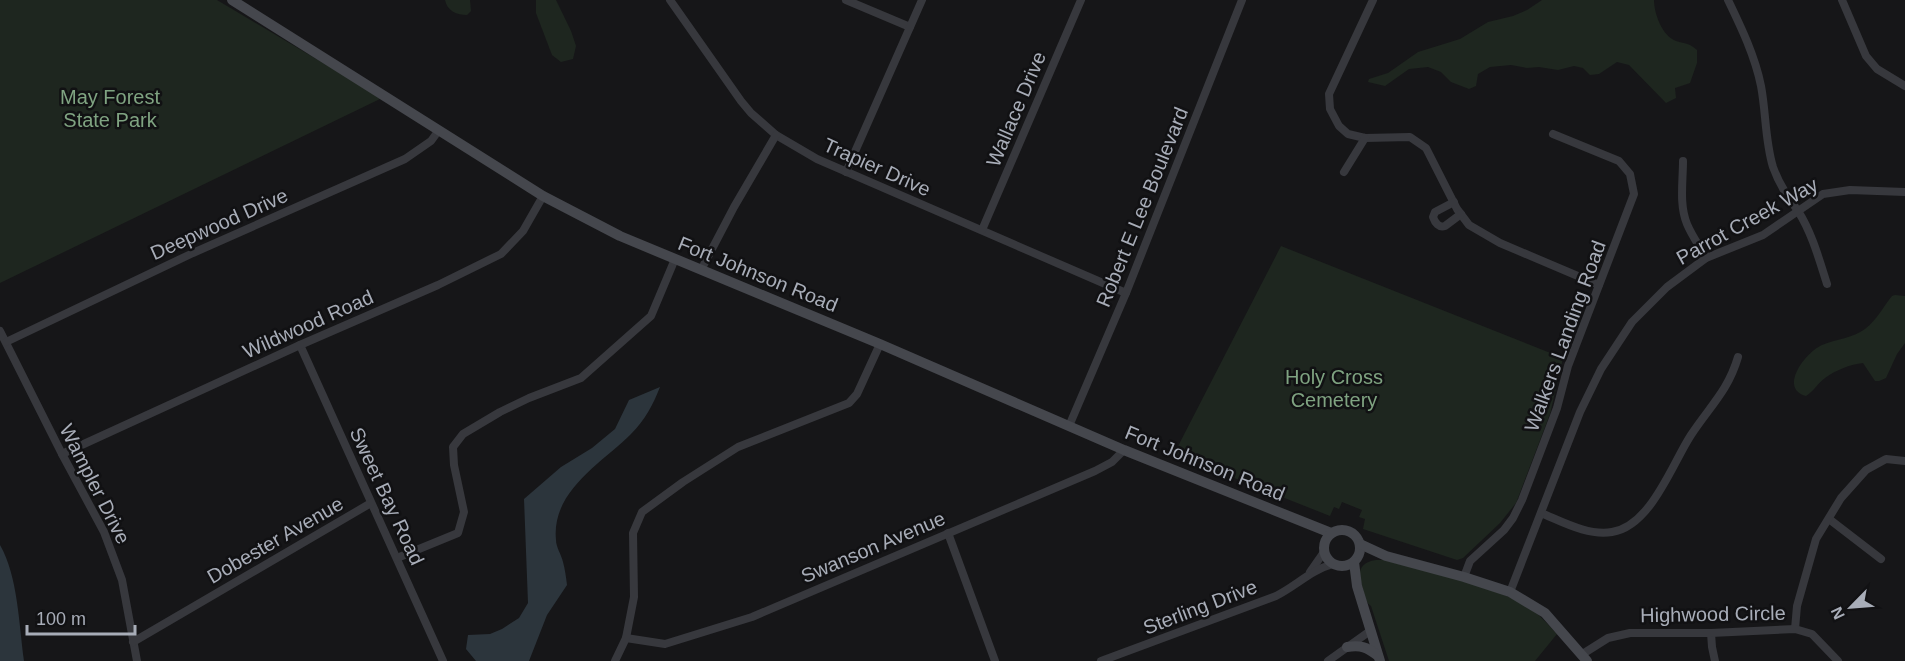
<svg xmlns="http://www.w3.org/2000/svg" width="1905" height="661" font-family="Arial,sans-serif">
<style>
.green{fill:#1e261f}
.water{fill:#2c353c}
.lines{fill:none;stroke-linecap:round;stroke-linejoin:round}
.street{stroke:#37383d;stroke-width:8}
.secondary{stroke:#45474d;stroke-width:10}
.labels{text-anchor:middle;stroke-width:5;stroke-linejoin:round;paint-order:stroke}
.park-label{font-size:20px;fill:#7fa381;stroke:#111113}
.street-label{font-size:20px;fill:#a8adb8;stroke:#111113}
</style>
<rect width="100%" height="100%" fill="#161618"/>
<g class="green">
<polygon points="0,0 217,0 382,98 0,283"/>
<path d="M445,0H470L471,11L467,15C457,15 447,11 445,0Z"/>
<polygon points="536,0 556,0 571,31 576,46 573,59 561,62 552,55 536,13"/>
<path d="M1542,0H1654C1654,13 1662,36 1676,41C1686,44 1689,43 1697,50V63L1690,83L1675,88L1676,98L1666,103L1629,65L1617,62L1599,74L1590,75L1583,68L1574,66L1558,70L1539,67L1527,68L1511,65L1490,67L1478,74L1476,86L1469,89L1451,82L1441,72L1428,67L1409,69L1385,86L1368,82L1369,79L1388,73L1418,52L1460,39L1488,22L1513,16L1527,10Z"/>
<polygon points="1281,246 1563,358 1550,414 1516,503 1500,523 1463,558 1457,560 1363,529 1365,519 1359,517 1362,510 1342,502 1339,509 1334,507 1330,516 1174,454"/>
<path d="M1895,295L1905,296V343L1897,354L1886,378L1879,381H1875L1863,363C1851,364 1834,371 1825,378C1818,383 1814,391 1806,396C1778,388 1806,352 1822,345C1836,339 1853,338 1865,329C1877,320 1883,307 1892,296Z"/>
<path d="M1376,560H1383C1426,571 1488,583 1526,606C1538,613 1547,623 1557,634L1535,661H1389L1371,606C1365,602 1365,597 1363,589C1358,574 1357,563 1376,560Z"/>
</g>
<g class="water">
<path d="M660,387C653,405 645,420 631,434C602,463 551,491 556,540C556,547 561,554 563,562C565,569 566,577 567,585L547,615L529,661H476L466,649L468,635L490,634L502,629L519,618L528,603L524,499L561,467L592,448L615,429L629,400Z"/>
<path d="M0,545C18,576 19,625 24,661H0Z"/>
</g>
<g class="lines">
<g class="street">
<polyline points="670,0 741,101 751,113 776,135 817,159 1126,293"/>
<polyline points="846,0 910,27"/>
<polyline points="1373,0 1329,94 1330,109 1339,126 1348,134 1365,138 1410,137 1426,148 1457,209 1469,225 1500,243 1599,285"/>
<path d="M1728,0C1741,27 1755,56 1761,86C1766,112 1765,141 1773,167C1779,184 1788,197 1798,211C1812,233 1819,259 1827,284"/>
<polyline points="1842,0 1866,56 1877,69 1905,86"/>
<path d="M1683,161C1683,181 1679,205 1687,224C1692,236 1700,247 1706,258"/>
<polyline points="846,172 922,0"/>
<polyline points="1344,172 1365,138"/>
<path d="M1454,202L1435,212L1433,217C1435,223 1439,228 1445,226L1461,214"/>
<polyline points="982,230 1081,0"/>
<polyline points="701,270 734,207 776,135"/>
<polyline points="0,331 62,454 104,532 122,580 137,661"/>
<polyline points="6,342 193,253 405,159 431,141 439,130"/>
<polyline points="300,345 443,661"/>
<polyline points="1069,426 1126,293 1242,0"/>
<polyline points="62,454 300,345 438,285 501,254 523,231 543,196"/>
<path d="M1541,513C1563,522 1588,536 1612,532C1651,526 1672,464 1691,435C1710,406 1728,391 1738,357"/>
<polyline points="1829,519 1881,559"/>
<polyline points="948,533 995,661"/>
<polyline points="397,558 458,533 464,512 454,465 453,447 463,434 500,412 529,398 581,378 651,316 675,259"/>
<polyline points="1310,572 1324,552"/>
<polyline points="1464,577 1470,561 1504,530 1513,518 1522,500 1557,408 1568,366 1634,194 1630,174 1619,161 1553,134"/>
<polyline points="1510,592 1580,412 1601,369 1632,322 1667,287 1706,258 1763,235 1823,194 1850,190 1905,192"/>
<polyline points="1795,629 1797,606 1816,539 1841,498 1866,470 1886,459 1905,461"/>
<polyline points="1711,633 1712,647 1715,661"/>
<polyline points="626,638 665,644 752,617 1095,471 1112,462 1124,450"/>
<polyline points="133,642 371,503"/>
<polyline points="1581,655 1608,638 1630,633 1711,633 1795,629 1812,634 1838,661"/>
<polyline points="615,661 626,638 634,597 633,533 642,512 683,482 738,447 849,403 857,394 880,344"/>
<path d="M1101,661L1276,596C1296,586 1311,570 1333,564"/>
<polyline points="1328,661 1370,631"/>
</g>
<g class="secondary">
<polyline points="232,0 543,196 620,236 880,344 1124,450 1331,533"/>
<circle cx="1342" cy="548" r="18"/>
<polyline points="1360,544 1386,556 1464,577 1510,592 1545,613 1587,661"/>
<polyline points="1354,562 1357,586 1380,661"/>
<path d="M1347,647C1361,645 1367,647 1378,656"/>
</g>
</g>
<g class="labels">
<g class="park-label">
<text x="110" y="104">May Forest<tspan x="110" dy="23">State Park</tspan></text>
<text x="1334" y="384">Holy Cross<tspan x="1334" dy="23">Cemetery</tspan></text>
</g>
<g class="street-label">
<text transform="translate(1016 109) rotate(-67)" y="7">Wallace Drive</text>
<text transform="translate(877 167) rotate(24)" y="7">Trapier Drive</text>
<text transform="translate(1142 207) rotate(-68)" y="7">Robert E Lee Boulevard</text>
<text transform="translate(1747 221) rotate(-29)" y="7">Parrot Creek Way</text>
<text transform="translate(219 224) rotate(-24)" y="7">Deepwood Drive</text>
<text transform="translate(758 274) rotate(22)" y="7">Fort Johnson Road</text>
<text transform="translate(308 324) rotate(-24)" y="7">Wildwood Road</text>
<text transform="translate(1565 336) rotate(-70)" y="7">Walkers Landing Road</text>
<text transform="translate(1205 463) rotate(22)" y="7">Fort Johnson Road</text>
<text transform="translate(95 484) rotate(63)" y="7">Wampler Drive</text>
<text transform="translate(387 496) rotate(65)" y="7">Sweet Bay Road</text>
<text transform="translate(275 540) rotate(-30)" y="7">Dobester Avenue</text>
<text transform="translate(873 547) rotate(-23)" y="7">Swanson Avenue</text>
<text transform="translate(1200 607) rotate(-21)" y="7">Sterling Drive</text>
<text transform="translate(1713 614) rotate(-1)" y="7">Highwood Circle</text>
</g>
</g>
<g transform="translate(1851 607) rotate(245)" stroke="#111113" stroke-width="4.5" paint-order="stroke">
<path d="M0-4.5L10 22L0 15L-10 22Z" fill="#a8adb8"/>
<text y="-9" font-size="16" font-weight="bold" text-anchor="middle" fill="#a8adb8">N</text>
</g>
<path d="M27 625v9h108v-9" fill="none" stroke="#a8adb8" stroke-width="3"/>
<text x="36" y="625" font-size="18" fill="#a8adb8" stroke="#111113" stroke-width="4.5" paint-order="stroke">100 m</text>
</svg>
